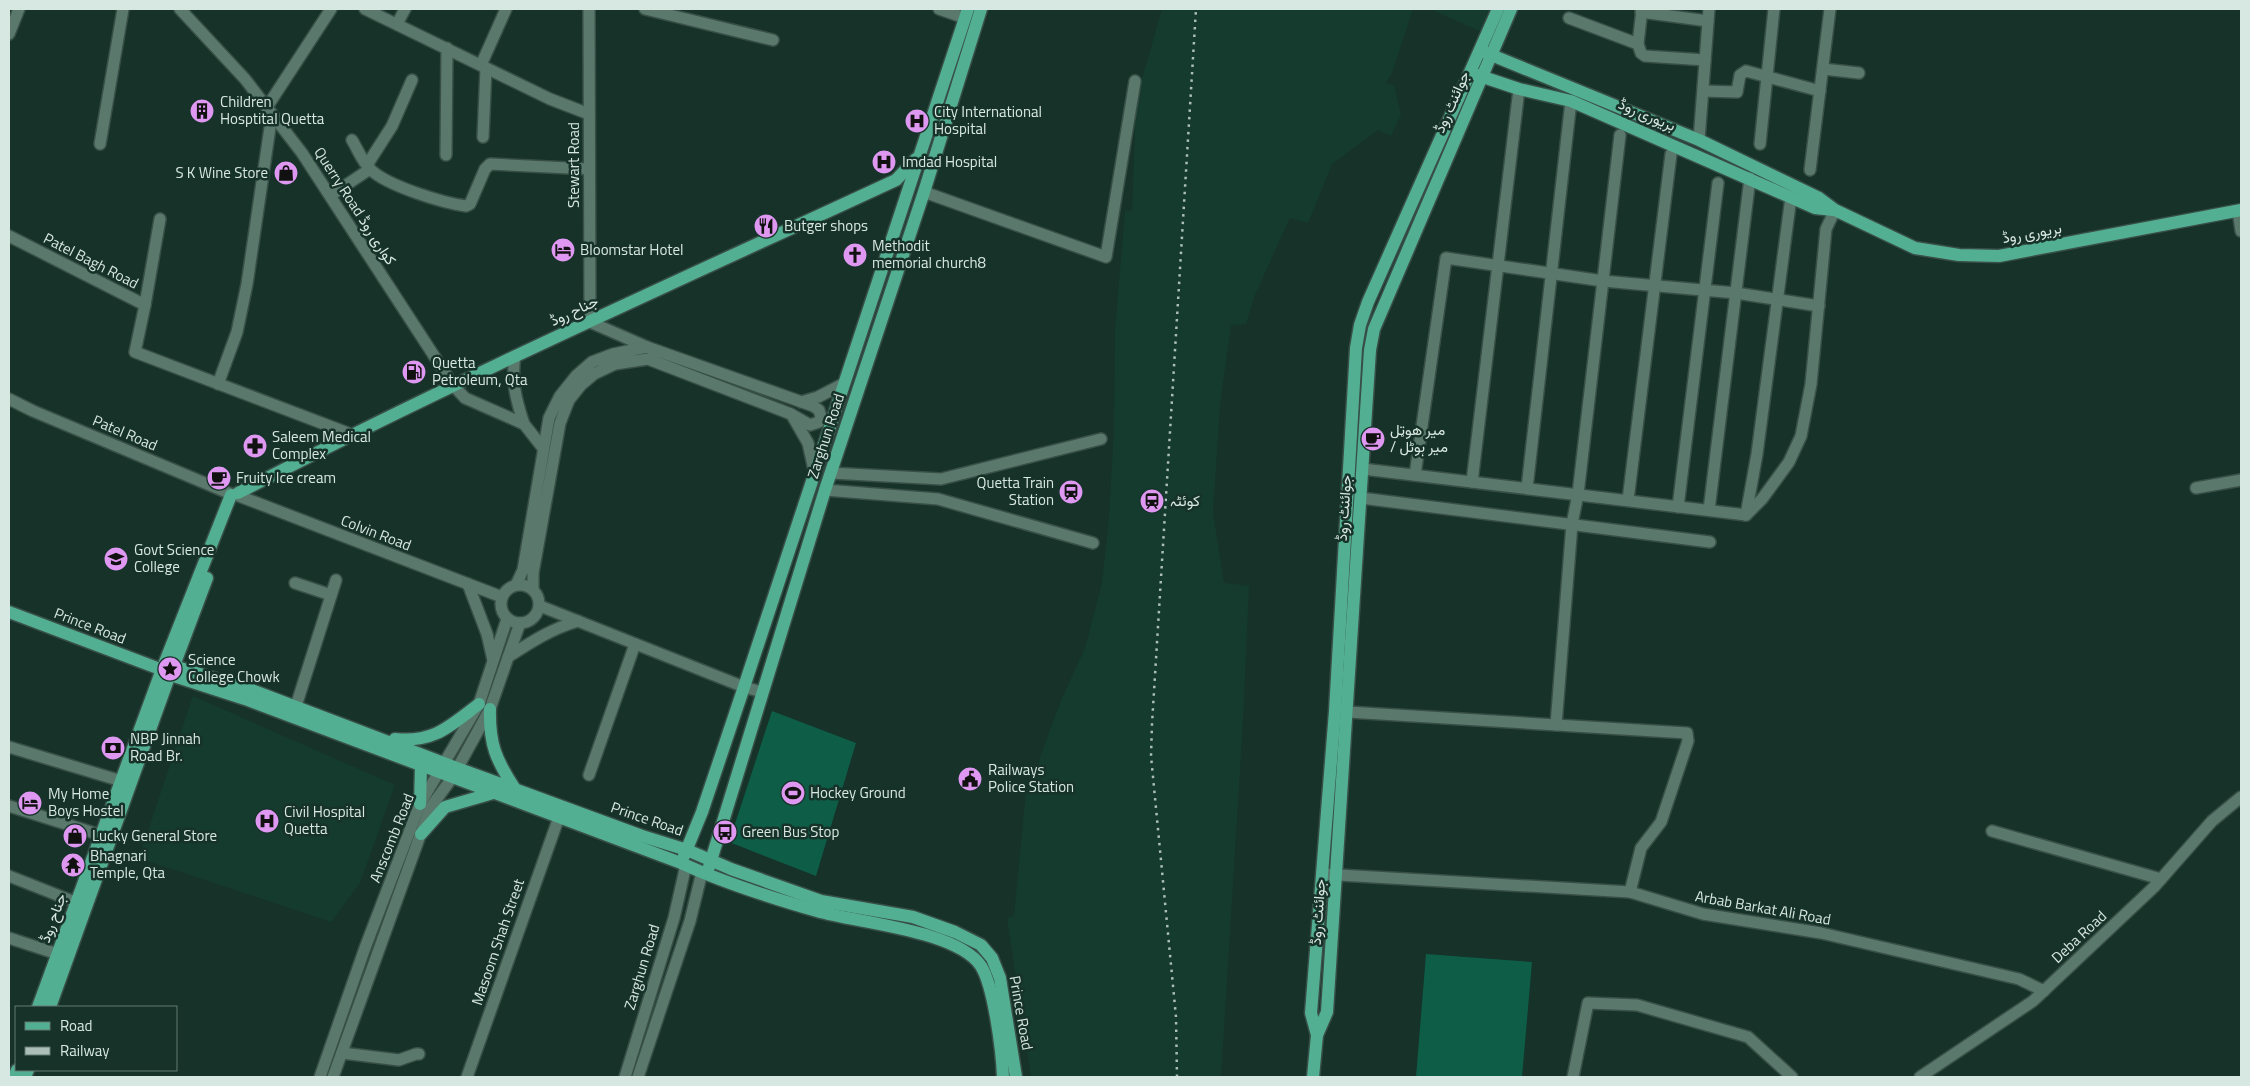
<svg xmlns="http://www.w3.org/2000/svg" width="2250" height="1086" font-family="'Titillium Web',Vazirmatn,sans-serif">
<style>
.built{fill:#153b2f}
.grass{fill:#0e5d47}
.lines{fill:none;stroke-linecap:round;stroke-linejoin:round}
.minor-casing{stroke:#384f47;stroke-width:14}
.major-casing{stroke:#384f47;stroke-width:15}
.minor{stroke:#5a786c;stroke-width:11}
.major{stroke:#53af92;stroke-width:12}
.rail{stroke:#acbeb8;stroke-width:2.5;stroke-dasharray:2.5 5;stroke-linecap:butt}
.labels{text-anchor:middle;stroke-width:5;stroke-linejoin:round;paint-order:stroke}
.poi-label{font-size:15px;fill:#d7e7e1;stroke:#163229;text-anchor:start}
.street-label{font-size:15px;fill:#d7e7e1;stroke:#163229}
</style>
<rect width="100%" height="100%" fill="#163229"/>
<g class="built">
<polygon points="1162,9 1413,9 1392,73 1386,83 1394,85 1401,115 1391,136 1378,130 1332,164 1308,223 1290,218 1254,297 1246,324 1231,325 1220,405 1213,513 1224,583 1249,586 1243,721 1221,1077 1031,1077 1007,918 1014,916 1027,780 1036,779 1040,757 1062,698 1085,648 1102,583 1109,518 1114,428 1115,330 1125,211 1132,211 1136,100"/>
<polygon points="1430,9 1505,9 1493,37"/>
<polygon points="193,696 395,785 360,883 331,922 139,858"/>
</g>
<g class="grass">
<polygon points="772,711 856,743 816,876 729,842"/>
<polygon points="1426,954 1532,962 1522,1077 1416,1077"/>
</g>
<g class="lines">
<defs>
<g id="minor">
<polyline points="180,9 245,79 302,153 453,385 465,398 524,424 543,448"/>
<polyline points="365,9 550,99 589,114"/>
<polyline points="589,9 590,322 647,347"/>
<polyline points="645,9 773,40"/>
<polyline points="939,9 965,18"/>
<polyline points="1642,9 1638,44 1641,53 1645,56 1705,60"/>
<polyline points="1641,12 1708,21"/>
<polyline points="1569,18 1638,44"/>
<polyline points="397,24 405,9"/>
<polyline points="9,34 19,9"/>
<polyline points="481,65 506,9"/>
<polyline points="1823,69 1859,73"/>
<polyline points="1703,91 1737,92 1740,75 1746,71 1820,91"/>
<polyline points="267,107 331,9"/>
<polyline points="483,137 486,68"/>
<path d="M352,140C358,150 363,163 371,170C388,186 443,203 466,206L470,204L485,169L490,164L589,169"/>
<polyline points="1699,140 1709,9"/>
<polyline points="100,144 123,9"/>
<polyline points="1760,144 1774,9"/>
<polyline points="446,155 447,48"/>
<polyline points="367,165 392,126 412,80"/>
<polyline points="1810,170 1830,9"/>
<polyline points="924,192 1106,257 1135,81"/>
<polyline points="331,195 370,169"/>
<polyline points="2238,211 2241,231"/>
<polyline points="9,236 145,305 135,352 353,435"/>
<polyline points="145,305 160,219"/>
<path d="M515,356C511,381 516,400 524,424"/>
<polyline points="218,384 237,332 247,284 272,114"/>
<polyline points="9,399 33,411 231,494"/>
<polyline points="801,402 818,397 843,384"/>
<polyline points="793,417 808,443 814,470"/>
<polyline points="1363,469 1746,515"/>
<polyline points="831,473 941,479 1101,439"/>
<polyline points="1415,475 1446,258 1603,281 1736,293 1819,306"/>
<polyline points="1472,482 1519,89"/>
<polyline points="1527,488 1571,101"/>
<polyline points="2196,488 2241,480"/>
<polyline points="825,490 938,499 1093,543"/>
<polyline points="239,496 502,597"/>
<polyline points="1361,498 1710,542"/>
<polyline points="1628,500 1671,154"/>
<polyline points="1678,507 1718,183"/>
<polyline points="1709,510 1750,178"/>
<polyline points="1746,515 1762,499 1789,462 1801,436 1811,384 1826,229 1835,210"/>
<polyline points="1746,515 1757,454 1791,197"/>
<polyline points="295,583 331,595"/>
<polyline points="468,584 487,634 493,660"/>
<circle cx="520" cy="604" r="19"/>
<polyline points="516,585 523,570 549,418 560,396 576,376 592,362 613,354 647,347 813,406 819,410 821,417 819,422 810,425 791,414 648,359 615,364 594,374 581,385 569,400 560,423 533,573 533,589"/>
<polyline points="540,606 744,687 762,692"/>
<path d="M508,657C531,642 551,629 578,621"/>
<polyline points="296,706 336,580"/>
<polyline points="1348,712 1687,733 1688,741 1661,822 1641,848 1630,892"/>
<polyline points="1556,725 1572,524 1578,494 1620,135"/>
<polyline points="9,747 128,783"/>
<polyline points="589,775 635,644"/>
<polyline points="9,806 110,838"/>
<polyline points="1992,831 2161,879"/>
<polyline points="1322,874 1630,892 1703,914 1821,933 2019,979 2044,991"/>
<polyline points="9,876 85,906"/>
<polyline points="9,938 67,957"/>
<polyline points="342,1053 399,1060 416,1054 419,1054"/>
<polyline points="320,1077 365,948 420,804 479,704 507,619"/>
<polyline points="333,1077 430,808 452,778 490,709 520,623"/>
<polyline points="467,1077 559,817"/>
<polyline points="625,1077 674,918 686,865"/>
<polyline points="638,1077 690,921 702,872"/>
<polyline points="1573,1077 1588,1003 1637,1005 1748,1037 1792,1077"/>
<polyline points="1920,1077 2033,1001 2154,887 2212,821 2241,797"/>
</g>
<g id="major">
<polyline points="1484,52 1699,140 1819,198 1835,210 1915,248 1959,255 1999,256 2241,210"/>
<polyline points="1474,74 1519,89 1571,101 1815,208 1833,210"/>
<path d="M238,493C453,381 676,282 896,180L916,159"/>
<polyline points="9,612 160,669"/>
<polyline points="165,662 231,495"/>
<polyline points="175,663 207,578"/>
<polyline points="177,667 249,689 457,768 642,836 687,850 731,869 821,901 913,917 955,932 981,945 992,958 1000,978 1016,1077"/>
<path d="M174,676L245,699L681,863C724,883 772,898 817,911C857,923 957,930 981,966C994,987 1002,1051 1003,1077"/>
<path d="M490,709C489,744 496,760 515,789"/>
<path d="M395,739C434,743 450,726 479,704"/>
<polyline points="420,804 421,766"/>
<polyline points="421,834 445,807 493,793"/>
<polyline points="684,856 702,812 744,687 968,9"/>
<polyline points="709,867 825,490 924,192 981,9"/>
<polyline points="38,1007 161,672"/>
<polyline points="50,1007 169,677"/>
<polyline points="1317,1035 1311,1013 1335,711 1356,348 1360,325 1368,302 1498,9"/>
<polyline points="14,1077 17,1070"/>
<polyline points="25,1077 28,1070"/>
<polyline points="1313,1077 1317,1035 1327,1012 1370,350 1374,329 1511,9"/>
</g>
</defs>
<use href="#minor" class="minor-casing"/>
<use href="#major" class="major-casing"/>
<use href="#minor" class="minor"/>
<use href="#major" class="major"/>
<polyline class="rail" points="1177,1077 1176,1017 1151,756 1152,724 1196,9"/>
</g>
<defs>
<symbol id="building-disc" viewBox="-11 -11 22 22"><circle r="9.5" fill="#df98f1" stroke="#163229"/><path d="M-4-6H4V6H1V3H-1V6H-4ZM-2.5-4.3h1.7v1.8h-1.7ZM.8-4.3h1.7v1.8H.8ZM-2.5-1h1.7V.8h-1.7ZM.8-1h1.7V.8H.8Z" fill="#111"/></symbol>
<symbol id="hospital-disc" viewBox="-11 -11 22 22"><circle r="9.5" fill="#df98f1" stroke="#163229"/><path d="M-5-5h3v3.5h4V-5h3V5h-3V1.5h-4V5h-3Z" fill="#111"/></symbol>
<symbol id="shop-disc" viewBox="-11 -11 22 22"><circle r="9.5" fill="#df98f1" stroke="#163229"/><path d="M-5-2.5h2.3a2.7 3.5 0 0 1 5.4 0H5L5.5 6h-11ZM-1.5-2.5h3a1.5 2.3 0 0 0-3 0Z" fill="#111"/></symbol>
<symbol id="restaurant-disc" viewBox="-11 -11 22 22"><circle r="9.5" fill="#df98f1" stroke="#163229"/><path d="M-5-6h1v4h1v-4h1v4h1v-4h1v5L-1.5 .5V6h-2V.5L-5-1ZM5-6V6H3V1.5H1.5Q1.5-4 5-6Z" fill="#111"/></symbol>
<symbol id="hotel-disc" viewBox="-11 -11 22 22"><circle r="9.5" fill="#df98f1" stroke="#163229"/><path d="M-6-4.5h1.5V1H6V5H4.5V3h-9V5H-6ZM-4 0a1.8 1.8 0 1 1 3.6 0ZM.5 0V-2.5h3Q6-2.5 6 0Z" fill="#111"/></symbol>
<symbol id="church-disc" viewBox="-11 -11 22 22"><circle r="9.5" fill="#df98f1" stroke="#163229"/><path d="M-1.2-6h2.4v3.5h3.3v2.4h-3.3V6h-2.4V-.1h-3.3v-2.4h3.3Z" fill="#111"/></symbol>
<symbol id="fuel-disc" viewBox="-11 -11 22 22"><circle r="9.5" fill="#df98f1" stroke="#163229"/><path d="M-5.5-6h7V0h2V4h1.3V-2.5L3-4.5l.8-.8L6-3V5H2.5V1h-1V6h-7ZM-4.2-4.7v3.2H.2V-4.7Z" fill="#111"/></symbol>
<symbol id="cafe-disc" viewBox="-11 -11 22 22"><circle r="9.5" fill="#df98f1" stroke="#163229"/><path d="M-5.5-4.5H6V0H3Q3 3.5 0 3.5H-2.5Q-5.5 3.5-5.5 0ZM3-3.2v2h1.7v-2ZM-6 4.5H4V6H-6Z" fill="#111"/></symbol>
<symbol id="pharmacy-disc" viewBox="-11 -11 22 22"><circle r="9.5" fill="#df98f1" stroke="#163229"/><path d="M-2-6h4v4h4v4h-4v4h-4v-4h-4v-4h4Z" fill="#111"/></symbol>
<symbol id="station-disc" viewBox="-11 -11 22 22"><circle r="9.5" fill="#df98f1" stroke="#163229"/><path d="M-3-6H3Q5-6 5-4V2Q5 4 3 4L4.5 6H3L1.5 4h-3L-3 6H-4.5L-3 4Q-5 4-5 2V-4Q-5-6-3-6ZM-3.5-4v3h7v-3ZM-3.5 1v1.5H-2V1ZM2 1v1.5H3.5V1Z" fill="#111"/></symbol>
<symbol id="university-disc" viewBox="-11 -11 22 22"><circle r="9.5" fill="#df98f1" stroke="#163229"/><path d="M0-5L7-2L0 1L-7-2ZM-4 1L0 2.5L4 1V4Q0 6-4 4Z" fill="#111"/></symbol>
<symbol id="sight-disc" viewBox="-11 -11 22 22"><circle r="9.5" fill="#df98f1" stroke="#163229"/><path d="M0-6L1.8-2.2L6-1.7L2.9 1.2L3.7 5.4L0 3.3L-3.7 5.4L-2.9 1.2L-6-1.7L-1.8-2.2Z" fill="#111"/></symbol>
<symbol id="bank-disc" viewBox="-11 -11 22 22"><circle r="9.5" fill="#df98f1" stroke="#163229"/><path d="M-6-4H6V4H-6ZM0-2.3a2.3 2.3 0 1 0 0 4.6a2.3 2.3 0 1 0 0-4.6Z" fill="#111"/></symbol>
<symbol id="civic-disc" viewBox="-11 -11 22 22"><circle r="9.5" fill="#df98f1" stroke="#163229"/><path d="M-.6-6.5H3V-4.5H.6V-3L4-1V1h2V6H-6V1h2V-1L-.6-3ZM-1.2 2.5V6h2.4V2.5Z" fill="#111"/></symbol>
<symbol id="stadium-disc" viewBox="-11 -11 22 22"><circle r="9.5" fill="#df98f1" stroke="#163229"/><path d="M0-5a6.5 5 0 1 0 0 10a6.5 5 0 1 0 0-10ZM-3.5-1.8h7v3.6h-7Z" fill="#111"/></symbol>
<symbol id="bus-disc" viewBox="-11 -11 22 22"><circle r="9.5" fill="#df98f1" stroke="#163229"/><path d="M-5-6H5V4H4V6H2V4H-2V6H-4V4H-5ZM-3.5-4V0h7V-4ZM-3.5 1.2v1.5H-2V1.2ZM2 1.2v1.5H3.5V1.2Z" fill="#111"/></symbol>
<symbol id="temple-disc" viewBox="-11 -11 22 22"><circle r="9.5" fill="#df98f1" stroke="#163229"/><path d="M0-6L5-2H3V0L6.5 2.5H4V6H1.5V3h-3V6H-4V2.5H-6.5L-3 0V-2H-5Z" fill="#111"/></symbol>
</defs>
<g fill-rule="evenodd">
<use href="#building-disc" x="188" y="97" width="28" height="28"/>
<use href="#hospital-disc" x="903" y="107" width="28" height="28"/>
<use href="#hospital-disc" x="870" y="148" width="28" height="28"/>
<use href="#shop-disc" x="272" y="159" width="28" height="28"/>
<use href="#restaurant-disc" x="752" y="212" width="28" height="28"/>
<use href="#hotel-disc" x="549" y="236" width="28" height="28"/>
<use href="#church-disc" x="841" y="241" width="28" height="28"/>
<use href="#fuel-disc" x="400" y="358" width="28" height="28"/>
<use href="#cafe-disc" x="1359" y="425" width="28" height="28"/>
<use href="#pharmacy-disc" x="241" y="432" width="28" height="28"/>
<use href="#cafe-disc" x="205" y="464" width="28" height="28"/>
<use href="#station-disc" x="1057" y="478" width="28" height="28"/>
<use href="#station-disc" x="1138" y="487" width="28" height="28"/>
<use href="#university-disc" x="102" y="545" width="28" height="28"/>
<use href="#sight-disc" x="156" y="655" width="28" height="28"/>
<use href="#bank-disc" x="99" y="734" width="28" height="28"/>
<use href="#civic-disc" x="956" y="765" width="28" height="28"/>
<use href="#stadium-disc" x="779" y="779" width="28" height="28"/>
<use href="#hotel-disc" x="16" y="789" width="28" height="28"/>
<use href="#hospital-disc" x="253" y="807" width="28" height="28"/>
<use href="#bus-disc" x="711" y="818" width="28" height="28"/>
<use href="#shop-disc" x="61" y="822" width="28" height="28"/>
<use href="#temple-disc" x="59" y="851" width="28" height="28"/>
</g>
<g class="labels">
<g class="poi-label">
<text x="220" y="107">Children<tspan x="220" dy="17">Hosptital Quetta</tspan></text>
<text x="934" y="117">City International<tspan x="934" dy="17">Hospital</tspan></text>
<text x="902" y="167">Imdad Hospital</text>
<text x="268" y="178" text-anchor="end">S K Wine Store</text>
<text x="784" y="231">Butger shops</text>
<text x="872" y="251">Methodit<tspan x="872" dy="17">memorial church8</tspan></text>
<text x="580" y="255">Bloomstar Hotel</text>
<text x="432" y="368">Quetta<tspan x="432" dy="17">Petroleum, Qta</tspan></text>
<text x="1390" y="435">میر هوټل<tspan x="1390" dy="17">/ میر ہوٹل</tspan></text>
<text x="272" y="442">Saleem Medical<tspan x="272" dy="17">Complex</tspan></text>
<text x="236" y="483">Fruity Ice cream</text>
<text x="1054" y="488" text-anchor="end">Quetta Train<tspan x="1054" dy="17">Station</tspan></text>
<text x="1170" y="506">کوئٹہ</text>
<text x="134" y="555">Govt Science<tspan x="134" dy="17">College</tspan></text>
<text x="188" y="665">Science<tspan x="188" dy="17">College Chowk</tspan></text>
<text x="130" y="744">NBP Jinnah<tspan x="130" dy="17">Road Br.</tspan></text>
<text x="988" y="775">Railways<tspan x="988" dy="17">Police Station</tspan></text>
<text x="810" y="798">Hockey Ground</text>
<text x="48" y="799">My Home<tspan x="48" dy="17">Boys Hostel</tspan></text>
<text x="284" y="817">Civil Hospital<tspan x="284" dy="17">Quetta</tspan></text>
<text x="742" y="837">Green Bus Stop</text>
<text x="92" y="841">Lucky General Store</text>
<text x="90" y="861">Bhagnari<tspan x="90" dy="17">Temple, Qta</tspan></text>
</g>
<g class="street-label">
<text transform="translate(1452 102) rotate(-66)" y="5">جوائنٹ روڈ</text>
<text transform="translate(1647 115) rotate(23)" y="5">بریوری روڈ</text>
<text transform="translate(574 165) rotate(-90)" y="5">Stewart Road</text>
<text transform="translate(355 206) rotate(57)" y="5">Querry Road کواری روڈ</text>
<text transform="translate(2032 233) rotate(-10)" y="5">بریوری روڈ</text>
<text transform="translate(91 261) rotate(27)" y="5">Patel Bagh Road</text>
<text transform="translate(574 311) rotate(-25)" y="5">جناح روڈ</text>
<text transform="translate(125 433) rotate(23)" y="5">Patel Road</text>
<text transform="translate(826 436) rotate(-72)" y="5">Zarghun Road</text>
<text transform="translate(1344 508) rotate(-86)" y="5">جوائنٹ روڈ</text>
<text transform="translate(376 533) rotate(21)" y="5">Colvin Road</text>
<text transform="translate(90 626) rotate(21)" y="5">Prince Road</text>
<text transform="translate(647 819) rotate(19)" y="5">Prince Road</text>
<text transform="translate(392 838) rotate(-68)" y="5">Anscomb Road</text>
<text transform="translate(1763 908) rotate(10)" y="5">Arbab Barkat Ali Road</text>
<text transform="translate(1318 912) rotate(-86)" y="5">جوائنٹ روڈ</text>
<text transform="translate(53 918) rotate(-70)" y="5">جناح روڈ</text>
<text transform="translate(2079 937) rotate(-43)" y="5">Deba Road</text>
<text transform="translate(498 942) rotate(-71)" y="5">Masoom Shah Street</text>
<text transform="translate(642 967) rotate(-73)" y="5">Zarghun Road</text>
<text transform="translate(1021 1013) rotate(80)" y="5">Prince Road</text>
</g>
</g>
<rect width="2250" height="1086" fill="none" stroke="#d7e7e1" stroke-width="20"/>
<rect x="15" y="1006" width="162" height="65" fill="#163229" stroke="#637a73"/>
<rect x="25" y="1022" width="25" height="8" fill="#53af92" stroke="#637a73"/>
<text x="60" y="1031" font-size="15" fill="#d7e7e1">Road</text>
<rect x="25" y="1047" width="25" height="8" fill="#acbeb8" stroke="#637a73"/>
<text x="60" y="1056" font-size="15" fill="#d7e7e1">Railway</text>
</svg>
